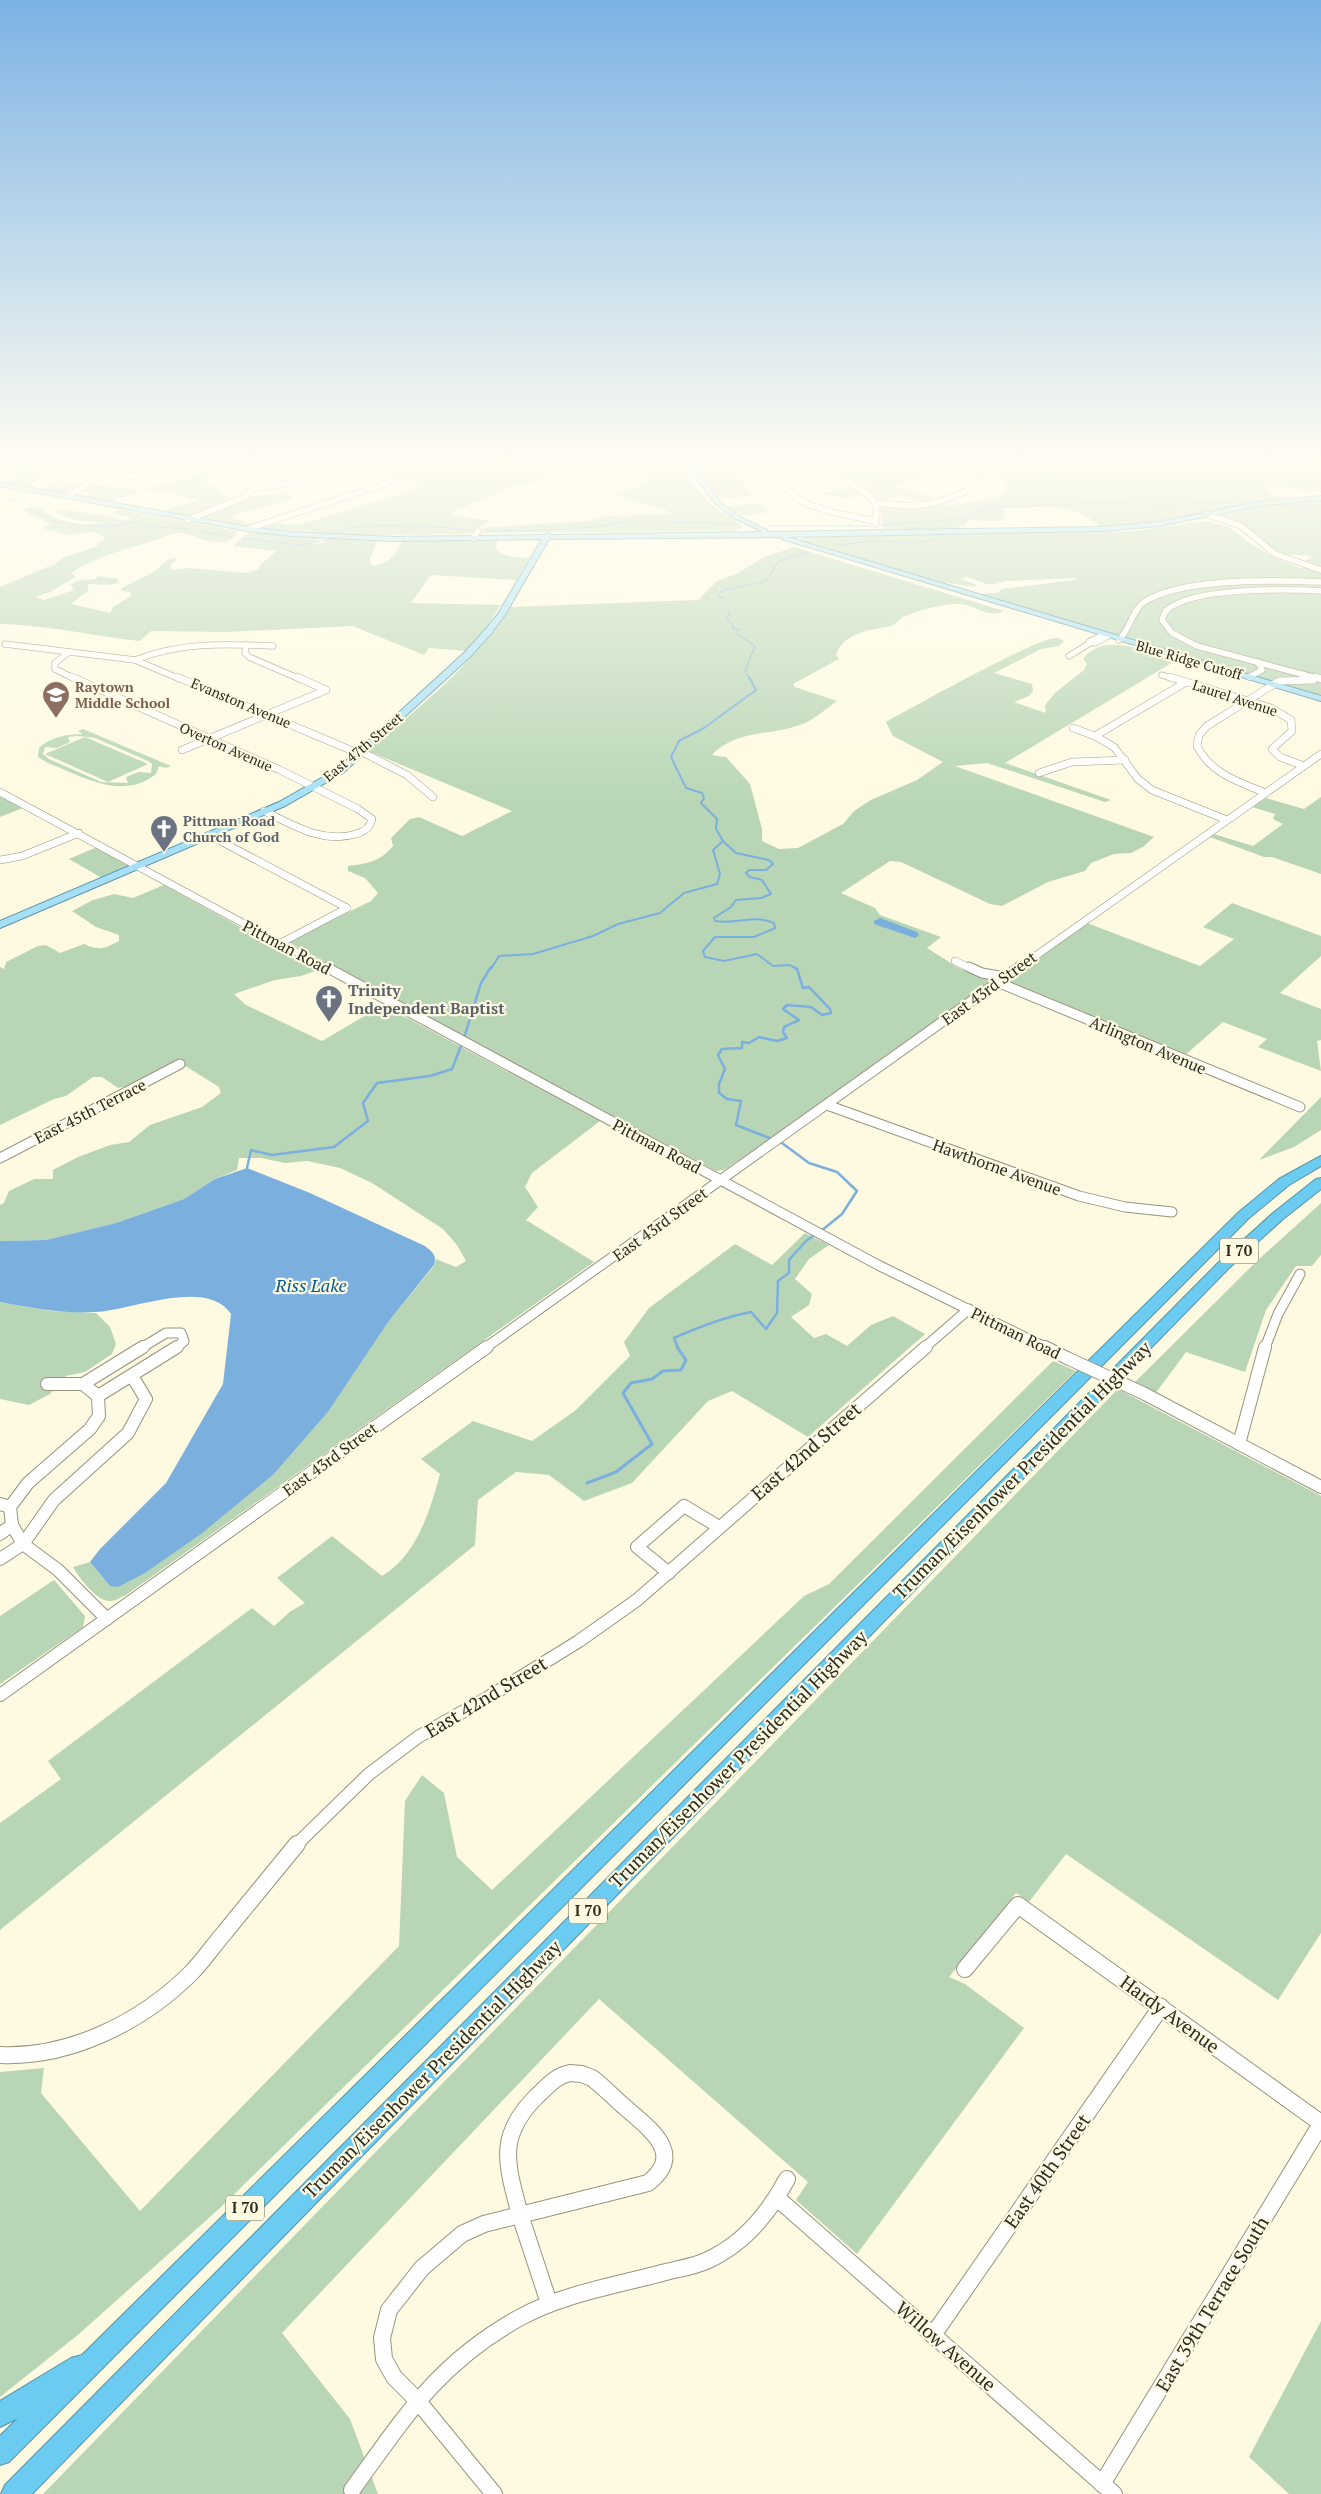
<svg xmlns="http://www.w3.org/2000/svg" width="1321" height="2494" font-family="'PT Serif',serif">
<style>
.green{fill:#b8d6b6;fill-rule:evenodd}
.water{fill:#7bafde}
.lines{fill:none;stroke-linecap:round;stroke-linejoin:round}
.stream-far3{stroke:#7bafde;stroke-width:1}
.stream-far2{stroke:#7bafde;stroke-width:2}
.stream-far1{stroke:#7bafde;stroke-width:2.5}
.stream{stroke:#7bafde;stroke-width:3}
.minor-far4-casing{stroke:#98937e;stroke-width:7}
.minor-far3-casing{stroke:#98937e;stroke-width:8}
.minor-far2-casing{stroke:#98937e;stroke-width:11}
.minor-far1-casing{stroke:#98937e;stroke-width:14}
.minor-casing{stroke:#98937e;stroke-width:18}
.major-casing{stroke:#5693a8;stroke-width:2}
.highway-casing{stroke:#5693a8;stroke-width:2}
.minor-far4{stroke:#fff;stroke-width:5.5}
.minor-far3{stroke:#fff;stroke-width:7}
.minor-far2{stroke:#fff;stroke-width:9}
.minor-far1{stroke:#fff;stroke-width:12}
.minor{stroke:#fff;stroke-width:16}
.major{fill:#a7e0f6;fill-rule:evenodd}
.highway{fill:#6ccbf0;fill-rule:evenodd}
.minor-bridge-casing{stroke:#98937e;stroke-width:14;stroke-linecap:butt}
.minor-bridge{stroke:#fff;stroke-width:12}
.labels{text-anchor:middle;stroke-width:4.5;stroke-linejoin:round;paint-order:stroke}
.far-street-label{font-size:14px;fill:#2c2b22;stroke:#fefae2}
.far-education-label{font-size:14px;font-weight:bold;fill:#785e54;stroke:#fefae2;text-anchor:start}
.far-worship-label{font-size:14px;font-weight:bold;fill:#5b616d;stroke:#fefae2;text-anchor:start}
.shield{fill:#fefae2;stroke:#6b695c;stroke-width:1}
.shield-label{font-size:15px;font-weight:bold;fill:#2c2b22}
.street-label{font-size:16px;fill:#2c2b22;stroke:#fefae2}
.worship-label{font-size:16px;font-weight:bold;fill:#5b616d;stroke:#fefae2;text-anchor:start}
.water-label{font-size:18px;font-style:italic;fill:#035c95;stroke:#fefae2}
.near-street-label{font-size:19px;fill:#2c2b22;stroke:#fefae2}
</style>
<rect width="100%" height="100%" fill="#fefae2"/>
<g class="green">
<polygon points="0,456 100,456 41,473 48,476 25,486 5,483 15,480 0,476"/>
<path d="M456,456H575L548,465L559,469L547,473L551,475L528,484L515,486L450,513C462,519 475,518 489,521L471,533L465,534L362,535L257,528L272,523L299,525L416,489L426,485L380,471L419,459L435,463Z"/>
<polygon points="633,456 669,456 711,505 743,526 742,528 732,531 480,533 484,528 493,527 588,521 601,518 601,516 671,514 665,510 617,495 649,482 651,476"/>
<polygon points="723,456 717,459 736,465 717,472 733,469 754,496 718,499 690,461 697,457"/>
<path d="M810,456H845L831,461L847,466L850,471L860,475L887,464L856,456H1009L994,472L980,479L953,473L943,478L926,473L895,487L937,498L919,503L899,495C879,504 879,503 862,490L874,485L861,481L853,485L813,465Z"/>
<path d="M1107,456H1224L1254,463L1266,456H1321V492L1266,485L1270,494L1285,499L1261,501L1151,523L1100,527C1076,501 1037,507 1005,509L1004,521L968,520L965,525L958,527L960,529L884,530L879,505L951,506L1001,496L1006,491V482L998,476C1018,460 1020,459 1043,471L1070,461H1080L1088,465L1109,460Z"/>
<polygon points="232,465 218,472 201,485 217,486 222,497 241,497 190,517 161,512 198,500 178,496 170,491 162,494 145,490 108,502 84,497 92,492 81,491 92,485 145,490"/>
<polygon points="60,480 85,484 63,493 40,489"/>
<polygon points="853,488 865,496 841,498 822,493"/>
<polygon points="288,492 293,498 229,517 254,525 241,527 197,518 250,497"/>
<polygon points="1321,501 1321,696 977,594 997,593 1002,589 1076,580 1075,578 1007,581 995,584 987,584 967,577 960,579 977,585 976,587 940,582 803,542 800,539 813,535 1132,531 1207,521 1231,528 1251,544 1275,558 1300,568 1314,567 1305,561 1312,556 1279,554 1247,527 1220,515 1258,507"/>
<polygon points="760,503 769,512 742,516 727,507"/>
<path d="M34,507C43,508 45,512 52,516C66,524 88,526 104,523L74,520L55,512C64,507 108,517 121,519L119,521L134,518L114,514L116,511L122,510L238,531C224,556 196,532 178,533C170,533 163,538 156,540C127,549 96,556 71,573L76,577L50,592L36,597L44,600L74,590L71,585L77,581L95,579L98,576L118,579V583L108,585L88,584V591L71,604L110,613L113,607L131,596L130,592L121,591L122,588L155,571L169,559L175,558L177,559L171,565L172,570L188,568L247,573L259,569L260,565L276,551L233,546L249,532L318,538L313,544L324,543L328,538L378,540L370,558L371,565C388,566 396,554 403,540L498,538L495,549C505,557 516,557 529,558L516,580L431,575L411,603L501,605L484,630L466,651L429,648L424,655L353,626L226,632L151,631L140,641C94,636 47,625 0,624V587L47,567L55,565L62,558L98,546L96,544L104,540L103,536L91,532L66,535L42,528L51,524L22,510Z"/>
<path d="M794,547L1004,611C987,619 976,605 960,604C942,603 920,610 903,617C899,619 896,624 891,626C871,630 843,632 836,655L839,659L793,684L795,687L837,701C827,708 816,718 805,723C773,737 738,728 712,755L726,757L750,784L762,829V841L779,849L798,848L843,824L854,811L871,800L917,780L943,762L893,736L886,722C908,710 1042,635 1057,638C1059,638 1062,640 1064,641L1059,646L1041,649L994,673L1032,684L1033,691L1029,696L1014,702L1046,713L1045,705L1056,692L1084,670L1087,664L1083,659C1105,630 1147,653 1175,661L1005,763L1111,800L1105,802L1093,798L987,763L955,766L1154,837L1143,847L1131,853L1114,854L1091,863L1085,871L1048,882L1002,906L990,904L901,862L890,861L841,893L875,908L880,915L941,937L927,948L957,967L988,979V983L745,1156L724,1170L716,1171L288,942L371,901L378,893L365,878L348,871V866C367,864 381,861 393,846L391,838L410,819L419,817L462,836L512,811L368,751C414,711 480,660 510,607L698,600L717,581L736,574L764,557Z"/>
<path d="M83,729L171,766L166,768L159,766L156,774C127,797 95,783 65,770C56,766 46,763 38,757L39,748C50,737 67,734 83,734L78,731ZM78,736L95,738L148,761L152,764L151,773L139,772L126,777L128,783L101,782L49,759L43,754L45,747L57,748L70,742L68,737Z"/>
<polygon points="85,737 148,764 108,782 45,754"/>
<polygon points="0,796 23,808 0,817"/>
<polygon points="1321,797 1321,874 1272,857 1264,857 1210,837 1214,834 1253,846 1283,824 1273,819 1275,814 1252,807 1266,798 1304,809"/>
<polygon points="97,847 128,864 128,866 102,878 69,859"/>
<path d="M164,885L318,970L301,976L275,980L234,994L246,1005L322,1041L383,1005L600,1121L532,1173L525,1187L538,1207L526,1220L594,1262L126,1595C121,1597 116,1601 111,1601C98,1603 79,1578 73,1567L90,1562L110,1586L274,1474L328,1412L389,1321L434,1266L436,1259L456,1267L466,1261L457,1245L443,1229L372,1183L340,1168L307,1161L285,1163L261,1158H239L237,1170L215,1179L184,1199L116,1223L46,1240L0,1241V1205L4,1203L9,1191L34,1179H53V1170L78,1157L110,1145L129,1142L150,1125L202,1107L221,1093L219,1087L179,1062L137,1084L118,1088L102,1077H93L66,1096L54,1099L0,1125V967L4,969L6,962L38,946L46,945L60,953L84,944C99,951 104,949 119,941V935L96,927L72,911L93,900L114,894L133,898Z"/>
<polygon points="1232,903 1321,936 1321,956 1280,993 1321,1009 1321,1040 1317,1041 1321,1071 1258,1047 1267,1039 1223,1022 1184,1056 1006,982 1087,923 1200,966 1234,939 1203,927"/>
<polygon points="1321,1097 1321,1130 1294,1147 1259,1160"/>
<polygon points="1321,1203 1321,1255 1312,1266 1296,1266 1266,1310 1245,1372 1186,1352 1155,1394 1135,1382 1258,1260"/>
<path d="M805,1233L829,1245L809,1259L795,1279L812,1294L809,1305L791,1317L814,1338L826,1334L847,1346L871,1325L893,1316L925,1334L808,1437L732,1391L708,1401L632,1483L584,1501L549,1475L516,1472L478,1500L475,1545L0,1930V1823L61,1779L48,1761L252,1608L274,1626L291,1611L305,1603L277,1578L332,1536L382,1576C417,1555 430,1511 440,1474L421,1459L473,1421L532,1441L576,1410L630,1356L624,1342L649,1308L735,1244L772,1265Z"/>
<polygon points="0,1302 50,1311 96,1313 110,1327 116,1344 112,1354 85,1372 66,1376 50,1394 29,1405 0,1399"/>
<polygon points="1053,1361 1076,1371 220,2208 79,2334 0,2397 0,2072 44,2068 41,2093 140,2211 399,1946 405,1801 422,1775 444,1793 457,1857 492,1890 804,1596 829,1584"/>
<polygon points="1118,1389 1321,1496 1321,1933 1278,2000 1066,1854 1029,1902 1016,1893 949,1977 965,1984 1024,2028 857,2254 796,2200 808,2182 599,1999 282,2333 350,2419 378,2494 43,2494"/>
<polygon points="54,1580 85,1616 83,1627 0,1684 0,1616"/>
<polygon points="1321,2321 1321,2494 1289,2494 1249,2457"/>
</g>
<g class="water">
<polygon points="880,918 917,932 919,935 915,938 874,924 874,921"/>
<path d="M247,1168L310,1193L425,1246C433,1252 437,1256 434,1265L389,1321L328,1412L274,1474L201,1534L145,1573L118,1587L110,1586L90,1562L100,1549L166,1483L223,1384L231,1314C206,1277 131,1311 95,1312C63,1314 32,1308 0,1302V1241L46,1240L116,1223L184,1199L215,1179Z"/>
</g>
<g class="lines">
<g class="stream-far3">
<polyline points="0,492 10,499 19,501 21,506"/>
<polyline points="1282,505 1321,508"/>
<polyline points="28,508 57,522 77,525 106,527 137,522 155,527 190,529"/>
<polyline points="880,525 959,519 989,507 1106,503 1164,506 1240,501"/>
<polyline points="770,526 872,526"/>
<polyline points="195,531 225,535"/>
<polyline points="486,531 573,529 636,521 735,524"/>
<path d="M338,532C354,520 451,528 475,530"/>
<polyline points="228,536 233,537"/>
<polyline points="242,538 299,545 332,539"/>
<path d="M835,546C849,544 863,541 877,541C899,541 923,548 942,535"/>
<polyline points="724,598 717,596 721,591 766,581 779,561 808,552"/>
<polyline points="730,612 726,619 732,623 733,628 740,630 737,634 755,646 745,671 749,679"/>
</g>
<g class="stream-far2">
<path d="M723,841L736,853L769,860L773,864L766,870H749L746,873L750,877L762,880L771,894L761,898L736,900L731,907L714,918L715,921C736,925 754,914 774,923L775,928L754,937H715L703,951L705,957L724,961L757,954L773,966L790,965L796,969"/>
<polyline points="491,969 499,956 533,954 593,936 618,924 660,913 684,893 717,884 720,874 713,850 723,841 716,829 717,819 701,803 704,798 702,793 686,788 671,757 679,741 704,728 756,690 749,677"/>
</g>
<g class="stream-far1">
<polyline points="465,1035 481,983 491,967"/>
<polyline points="772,1139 736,1125 741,1101 727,1099 719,1093 719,1084 725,1069 718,1055 722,1049 742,1048 742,1042 749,1043 759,1037 777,1041 787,1038 783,1032 784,1027 799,1020 783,1009 787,1005 811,1007 822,1015 831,1013 830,1009 809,987 803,988 797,969 794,967"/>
<polyline points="782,1143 809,1163 837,1172 857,1191 842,1214 821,1231"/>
<polyline points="247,1168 251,1150 272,1155 334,1147 368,1121 363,1103 377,1083 430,1076 452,1069 461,1046"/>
<path d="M678,1348L674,1338C699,1327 724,1317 751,1312L766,1329L777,1313L778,1281L789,1273V1260L806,1241L816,1234"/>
</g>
<polyline class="stream" points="587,1483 616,1472 652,1444 623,1393 631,1383 652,1379 663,1371 681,1370 686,1360 677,1347"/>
<defs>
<g id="minor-far4">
<polyline points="405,456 413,459"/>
<path d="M807,456L810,465C826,472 868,487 875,504C877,510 875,518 876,524"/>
<polyline points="755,461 759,468 804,503 835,513 875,521"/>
<polyline points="0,464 31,458 29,456"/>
<polyline points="83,470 146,478 223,456"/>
<polyline points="727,470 765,456"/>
<polyline points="251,489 301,482 385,456"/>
<polyline points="67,496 119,466 149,456"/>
<path d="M874,503C892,504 911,508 929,504C957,498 995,479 1013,456"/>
<polyline points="1206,514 1241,526 1275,554 1321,570"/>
<polyline points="188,520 247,496 251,490 248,478 256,471 303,456"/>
<polyline points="248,529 403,478"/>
<polyline points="473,538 478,531"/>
<polyline points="1103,635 1089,642 1095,643 1108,636"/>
<path d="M1119,640C1130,629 1133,609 1144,602C1181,578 1277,580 1321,582"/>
<polyline points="5,644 135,660 180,679"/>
<polyline points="246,645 245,653 249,657 300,679"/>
<polyline points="69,652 55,663 55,669 75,679"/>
<polyline points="1069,656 1090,643"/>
<path d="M135,660C181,642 225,644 273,646"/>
<polyline points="1162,675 1174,679"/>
<polyline points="1249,677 1262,670 1258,662"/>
<path d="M1320,679L1197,646L1172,633L1162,620C1163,617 1165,612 1167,610C1193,587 1287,589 1321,591"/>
</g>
<g id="minor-far3">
<path d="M72,677L280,770L358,809L372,819C370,828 364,832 356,834C323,844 293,825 264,811"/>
<polyline points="177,677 360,754"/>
<polyline points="1170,677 1271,708 1291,720 1292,731 1272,749 1280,757 1304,766"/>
<polyline points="1315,677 1321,679"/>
<polyline points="1073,728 1095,736 1114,747 1138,779 1152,790 1227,820"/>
<polyline points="1095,736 1186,682"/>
<polyline points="182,750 326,690 297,677"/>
<polyline points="362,752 407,775 433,797"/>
<polyline points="1039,773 1072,762 1125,760"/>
<polyline points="0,792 328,969"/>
<path d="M1266,793C1239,782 1211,774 1197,746L1199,735L1207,726L1279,681L1313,680"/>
<polyline points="209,835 347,908"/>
<polyline points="0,860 22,856 79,833"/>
<polyline points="279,944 347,908"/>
<polyline points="955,961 972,969"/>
<polyline points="1017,969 1321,754"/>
</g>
<g id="minor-far2">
<polyline points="326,967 878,1265 1047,1348"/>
<polyline points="969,967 982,973 1005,977"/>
<polyline points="997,982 1300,1107"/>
<polyline points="827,1105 1079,1196 1125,1207 1172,1212"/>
<polyline points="0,1158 180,1064"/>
<polyline points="141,1348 166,1333 181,1333 184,1341 176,1348"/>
<polyline points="485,1348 1019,967"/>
<polyline points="924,1348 969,1309"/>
<polyline points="1265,1348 1278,1314 1300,1274"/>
</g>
<g id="minor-far1">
<polyline points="1045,1347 1067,1358"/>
<polyline points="47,1384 83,1384 98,1396"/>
<polyline points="83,1384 143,1347"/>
<polyline points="1145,1394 1321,1487"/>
<polyline points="1239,1444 1265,1347"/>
<polyline points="0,1504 10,1507"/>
<polyline points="0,1534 12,1525"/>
<polyline points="0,1559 23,1544 54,1500 128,1433 146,1399 132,1376"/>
<polyline points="669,1573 637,1547 684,1506 719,1527"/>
<polyline points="107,1619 58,1570 23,1544 12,1525 10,1507 28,1483 90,1429 99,1416 98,1396 177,1347"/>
<polyline points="0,1695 487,1347"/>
<polyline points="296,1845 369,1774 418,1737 487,1698 579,1641 637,1600 926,1347"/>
</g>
<g id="minor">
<polyline points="965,1969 1018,1905 1321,2123"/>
<path d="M0,2055C70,2058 142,2022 191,1973C203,1961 213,1946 225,1932C249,1903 273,1873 297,1844"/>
<path d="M570,2073L582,2074L592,2078C604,2087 615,2099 627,2109C651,2130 685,2154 648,2183L520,2215C507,2165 496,2137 536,2097C547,2087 555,2076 570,2073Z"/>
<polyline points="777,2198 1114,2494"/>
<polyline points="520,2215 549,2303"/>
<polyline points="933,2335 1161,2007"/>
<polyline points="1102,2484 1321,2124"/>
<path d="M352,2490C404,2418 438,2363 519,2318C562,2294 614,2286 662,2273C676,2269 693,2267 706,2261C742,2245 769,2213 787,2179"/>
<polyline points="494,2494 417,2400 394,2377 384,2359 382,2338 389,2310 422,2268 462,2234 484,2224 520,2215"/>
</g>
<g id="major">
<polygon points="678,456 684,456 720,502 738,516 767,530 767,532 763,532 734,518 716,504"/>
<polygon points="0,482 248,527 292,532 393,537 545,535 549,532 551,535 1099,527 1159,522 1258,502 1321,496 1321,500 1258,506 1159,526 1099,531 787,537 1321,696 1321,701 782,539 781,537 549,539 505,615 490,635 470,657 343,773 285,806 0,928 0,921 279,802 337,769 464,653 484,631 498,614 542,539 393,541 292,536 248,531 0,486"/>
</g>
<g id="highway">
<polygon points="1321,1156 1321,1166 1289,1185 1249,1218 9,2462 0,2465 0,2436 18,2418 0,2427 0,2401 71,2358 82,2355 1239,1212 1279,1179"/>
<polygon points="1321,1178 1321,1189 1283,1219 1229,1268 32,2494 1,2494 5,2485 1219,1262 1273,1213 1316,1179"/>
</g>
</defs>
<use href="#minor-far4" class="minor-far4-casing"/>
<use href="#minor-far3" class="minor-far3-casing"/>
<use href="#minor-far2" class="minor-far2-casing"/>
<use href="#minor-far1" class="minor-far1-casing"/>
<use href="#minor" class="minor-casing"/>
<use href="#major" class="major-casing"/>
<use href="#highway" class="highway-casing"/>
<use href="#minor-far4" class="minor-far4"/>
<use href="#minor-far3" class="minor-far3"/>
<use href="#minor-far2" class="minor-far2"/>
<use href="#minor-far1" class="minor-far1"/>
<use href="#minor" class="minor"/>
<use href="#major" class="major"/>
<use href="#highway" class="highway"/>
<defs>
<polyline id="minor-bridge" points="1067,1358 1145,1394"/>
</defs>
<use href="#minor-bridge" class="minor-bridge-casing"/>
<use href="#minor-bridge" class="minor-bridge"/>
</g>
<linearGradient id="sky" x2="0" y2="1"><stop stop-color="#7cb2e4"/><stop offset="0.57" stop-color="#fffdf2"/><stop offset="1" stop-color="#fffdf2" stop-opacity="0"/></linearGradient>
<rect width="1321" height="806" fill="url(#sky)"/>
<defs>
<symbol id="school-pin" viewBox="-11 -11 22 30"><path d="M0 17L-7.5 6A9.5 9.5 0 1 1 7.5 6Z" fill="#8d6e63" stroke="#fefae2"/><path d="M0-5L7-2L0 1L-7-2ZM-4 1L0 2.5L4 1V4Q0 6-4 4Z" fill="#fff"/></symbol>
<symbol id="church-pin" viewBox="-11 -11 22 30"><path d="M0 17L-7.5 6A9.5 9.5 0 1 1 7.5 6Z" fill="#6b7280" stroke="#fefae2"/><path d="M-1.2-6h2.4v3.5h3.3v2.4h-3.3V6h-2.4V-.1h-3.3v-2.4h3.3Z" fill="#fff"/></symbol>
</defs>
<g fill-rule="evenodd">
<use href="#school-pin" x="40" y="679" width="32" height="43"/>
<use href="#church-pin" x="148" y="813" width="32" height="43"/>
<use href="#church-pin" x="313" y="983" width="32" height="43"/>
</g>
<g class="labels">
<g class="far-street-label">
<text transform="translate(1189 660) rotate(16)" y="5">Blue Ridge Cutoff</text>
<text transform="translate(1235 698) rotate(18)" y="5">Laurel Avenue</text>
<text transform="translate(241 703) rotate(23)" y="5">Evanston Avenue</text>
<text transform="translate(226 747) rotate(24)" y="5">Overton Avenue</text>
<text transform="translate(363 747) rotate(-40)" y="5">East 47th Street</text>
</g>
<g class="far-education-label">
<text x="75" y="692">Raytown<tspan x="75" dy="16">Middle School</tspan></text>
</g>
<g class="far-worship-label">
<text x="183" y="826">Pittman Road<tspan x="183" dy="16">Church of God</tspan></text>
</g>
<g class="shield">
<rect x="1220" y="1238.5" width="38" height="25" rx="4"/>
<rect x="569" y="1898.5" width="38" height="25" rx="4"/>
<rect x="226" y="2195.5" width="38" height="25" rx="4"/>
</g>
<g class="shield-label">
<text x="1239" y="1256">I 70</text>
<text x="588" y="1916">I 70</text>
<text x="245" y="2213">I 70</text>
</g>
<g class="street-label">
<text transform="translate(287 947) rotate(28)" y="6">Pittman Road</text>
<text transform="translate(989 988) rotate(-36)" y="6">East 43rd Street</text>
<text transform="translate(1148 1045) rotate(23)" y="6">Arlington Avenue</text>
<text transform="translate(90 1111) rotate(-27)" y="6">East 45th Terrace</text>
<text transform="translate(657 1146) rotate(28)" y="6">Pittman Road</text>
<text transform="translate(997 1167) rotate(20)" y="6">Hawthorne Avenue</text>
<text transform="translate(660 1224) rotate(-36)" y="6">East 43rd Street</text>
<text transform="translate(1016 1333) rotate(26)" y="6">Pittman Road</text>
<text transform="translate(330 1459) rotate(-36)" y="6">East 43rd Street</text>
</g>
<g class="worship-label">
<text x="348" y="996">Trinity<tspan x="348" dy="18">Independent Baptist</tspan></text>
</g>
<g class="water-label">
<text x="311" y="1292">Riss Lake</text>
</g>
<g class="near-street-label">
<text transform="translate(806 1451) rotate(-41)" y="7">East 42nd Street</text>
<text transform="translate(1022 1470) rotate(-45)" y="7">Truman/Eisenhower Presidential Highway</text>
<text transform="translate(486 1697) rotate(-31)" y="7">East 42nd Street</text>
<text transform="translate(738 1759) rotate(-45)" y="7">Truman/Eisenhower Presidential Highway</text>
<text transform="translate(1170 2014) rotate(36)" y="7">Hardy Avenue</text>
<text transform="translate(432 2069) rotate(-45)" y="7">Truman/Eisenhower Presidential Highway</text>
<text transform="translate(1047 2171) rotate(-55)" y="7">East 40th Street</text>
<text transform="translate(1212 2304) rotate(-59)" y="7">East 39th Terrace South</text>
<text transform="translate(946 2346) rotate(41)" y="7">Willow Avenue</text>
</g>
</g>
</svg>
